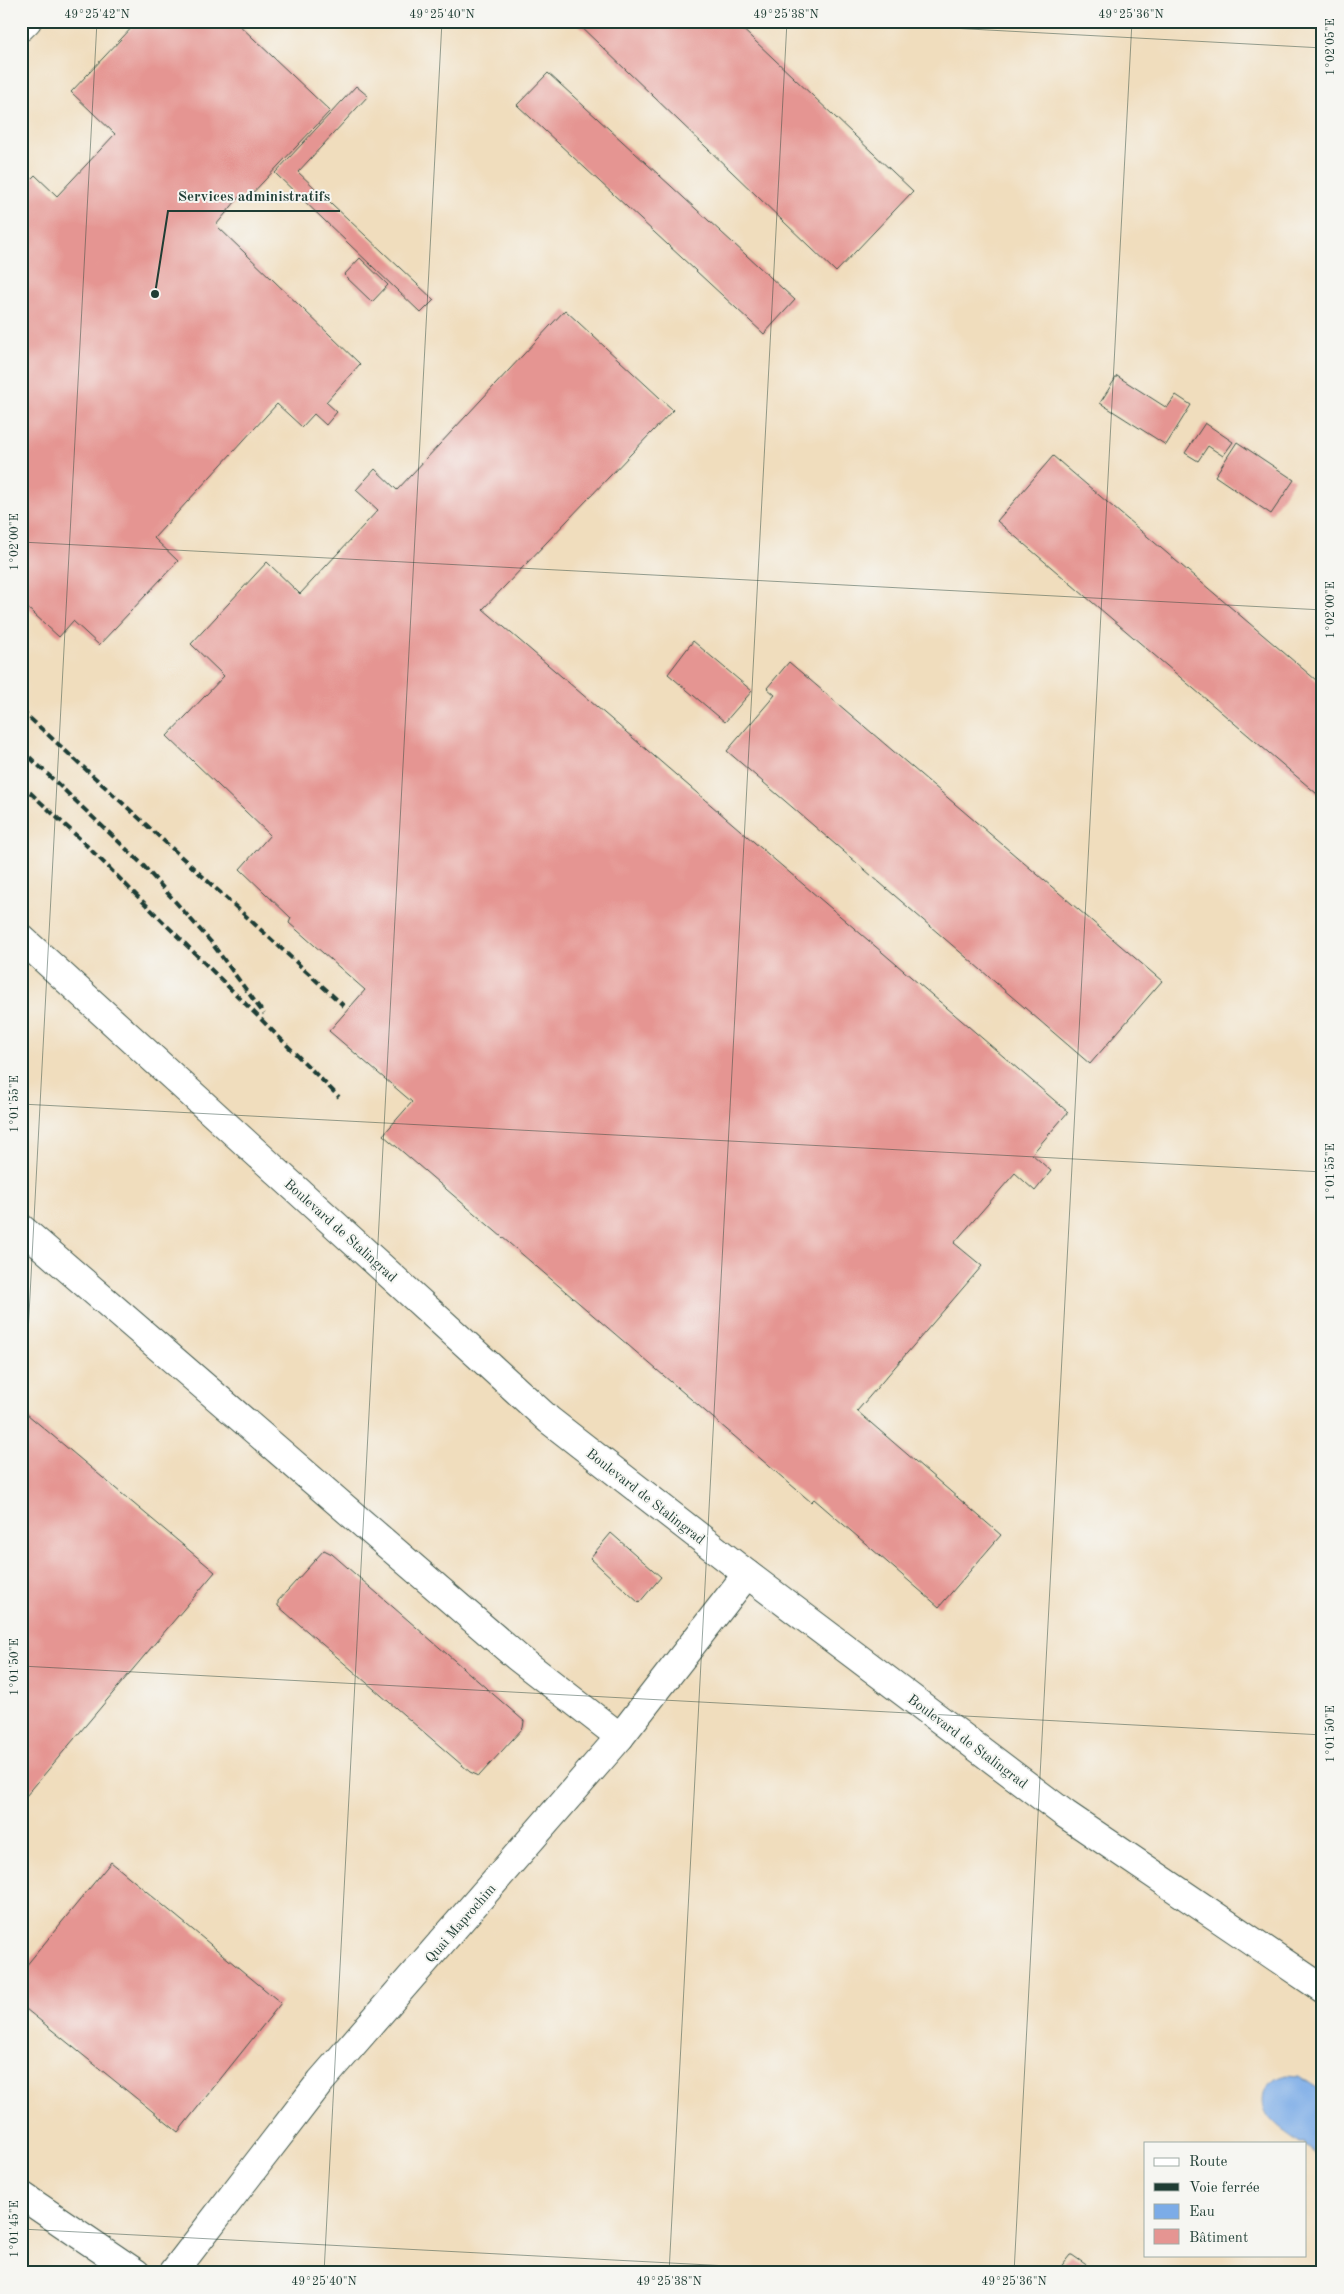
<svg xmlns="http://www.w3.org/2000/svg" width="1344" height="2294" font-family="'Old Standard TT',serif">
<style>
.water{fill:#7cace7;stroke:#4e748e}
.building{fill:#e59592}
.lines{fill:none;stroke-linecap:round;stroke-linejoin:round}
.minor-casing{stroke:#3e5549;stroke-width:30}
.major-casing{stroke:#3e5549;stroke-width:30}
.minor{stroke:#fff;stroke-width:28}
.major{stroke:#fff;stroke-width:28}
.rail{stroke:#1f3d34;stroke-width:4;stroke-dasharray:8 4;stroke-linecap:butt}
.ticks{fill:none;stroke:#1f3d34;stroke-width:1;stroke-opacity:0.45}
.labels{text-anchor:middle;stroke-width:4;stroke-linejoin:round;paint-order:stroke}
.street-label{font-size:14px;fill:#1f3d34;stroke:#f6f6f2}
.leader{fill:none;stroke:#1f3d34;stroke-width:2}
.callout-dot{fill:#1f3d34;stroke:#f6f6f2;stroke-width:2}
.callout-label{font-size:15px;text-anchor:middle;font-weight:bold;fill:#1f3d34;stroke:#f6f6f2;stroke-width:4;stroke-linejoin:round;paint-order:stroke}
.neatline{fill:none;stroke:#1f3d34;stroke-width:2}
.ticks-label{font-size:12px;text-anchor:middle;fill:#1f3d34}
</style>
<rect width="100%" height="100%" fill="#f6f6f2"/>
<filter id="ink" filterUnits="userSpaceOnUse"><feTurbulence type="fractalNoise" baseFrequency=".02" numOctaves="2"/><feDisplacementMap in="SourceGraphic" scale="10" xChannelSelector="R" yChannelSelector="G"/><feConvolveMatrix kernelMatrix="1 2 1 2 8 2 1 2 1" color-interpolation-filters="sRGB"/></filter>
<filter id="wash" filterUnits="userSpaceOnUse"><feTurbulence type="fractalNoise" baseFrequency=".0096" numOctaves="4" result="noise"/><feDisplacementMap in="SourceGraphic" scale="20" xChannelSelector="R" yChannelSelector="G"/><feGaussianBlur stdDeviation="1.12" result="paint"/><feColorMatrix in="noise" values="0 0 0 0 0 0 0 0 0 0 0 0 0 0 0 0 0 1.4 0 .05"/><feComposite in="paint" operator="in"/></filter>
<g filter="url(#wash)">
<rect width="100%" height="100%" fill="#f0ddbd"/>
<path class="water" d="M1288,2075L1299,2076L1323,2092V2158L1305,2146V2143H1300C1283,2130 1258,2118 1264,2093C1268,2081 1278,2078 1288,2075Z"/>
<g id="blocks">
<g class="building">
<polygon points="138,21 235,21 330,111 247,199 241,195 216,225 360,364 326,402 337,412 326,425 314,414 302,427 277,404 154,538 178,561 99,645 73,621 59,637 21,602 21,189 35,175 57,196 115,134 71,92"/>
<polygon points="575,21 734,21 913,191 836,272"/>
<polygon points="548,73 795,300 764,334 517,105"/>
<polygon points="356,86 368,96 298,172 434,300 421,313 275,173"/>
<polygon points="360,258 388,285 372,302 344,275"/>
<polygon points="565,310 673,410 483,609 1068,1112 1032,1154 1051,1171 1035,1191 1015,1173 954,1243 982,1266 857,1411 1001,1535 939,1607 814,1499 811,1502 383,1135 412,1102 329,1031 365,990 289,923 291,918 240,869 270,835 167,736 224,676 191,644 267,562 300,594 378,510 356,490 375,469 397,490"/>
<polygon points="1117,376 1167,408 1176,395 1191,405 1166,445 1100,403"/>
<polygon points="1205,423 1233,442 1223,456 1208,446 1198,461 1185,453"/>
<polygon points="1237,442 1294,480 1271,514 1215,476"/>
<polygon points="1053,456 1323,686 1323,799 997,521"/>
<polygon points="693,641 752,691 725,722 668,674"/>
<polygon points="789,662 1162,981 1090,1064 727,751 775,695 767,688"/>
<polygon points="21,1409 215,1572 21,1802"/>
<polygon points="611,1533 661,1577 639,1603 590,1558"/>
<polygon points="324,1550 332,1554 524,1721 523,1728 479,1776 470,1772 278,1606 278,1601"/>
<polygon points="111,1862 281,2003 178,2132 21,2005 21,1972"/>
<polygon points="1070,2255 1072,2255 1098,2273 1056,2273"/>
</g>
</g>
</g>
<g filter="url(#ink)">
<use href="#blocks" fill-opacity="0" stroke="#3e5549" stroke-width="1"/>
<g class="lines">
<defs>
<g id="minor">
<polyline points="21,27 27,21"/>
<polyline points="21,1228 517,1657 620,1737"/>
<polyline points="21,2195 136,2273"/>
<polyline points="173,2273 321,2081 620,1737 747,1574"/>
</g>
<polyline id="major" points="21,938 549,1420 747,1574 1065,1814 1323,1989"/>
</defs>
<use href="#minor" class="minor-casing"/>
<use href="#major" class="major-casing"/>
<use href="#minor" class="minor"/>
<use href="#major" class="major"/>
<g class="rail">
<polyline points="21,710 344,1006"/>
<polyline points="21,749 141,863 211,942 264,1014"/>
<polyline points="21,784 79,838 339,1097"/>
</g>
</g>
</g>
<path class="ticks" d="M820,21L1323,48M21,542L1323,610M21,1104L1323,1172M21,1467L97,21M21,1666L1323,1735M21,2229L862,2273M324,2273L442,21M669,2273L787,21M1014,2273L1132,21"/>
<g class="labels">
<g class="street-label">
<text transform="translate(341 1230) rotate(42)" y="5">Boulevard de Stalingrad</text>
<text transform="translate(646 1496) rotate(38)" y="5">Boulevard de Stalingrad</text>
<text transform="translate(968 1741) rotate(37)" y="5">Boulevard de Stalingrad</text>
<text transform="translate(460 1923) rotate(-49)" y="5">Quai Maprochim</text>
</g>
</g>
<path class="leader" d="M155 294L168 211H340"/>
<circle class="callout-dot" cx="155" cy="294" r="5"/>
<g class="callout-label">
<text x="254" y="201">Services administratifs</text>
</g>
<rect width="1344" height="2294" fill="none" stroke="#f6f6f2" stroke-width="55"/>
<rect x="1144" y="2142" width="162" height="115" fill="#f6f6f2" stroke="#a0aca6"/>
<rect x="1154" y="2158" width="25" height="8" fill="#ffffff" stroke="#a0aca6"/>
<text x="1189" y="2166" font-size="15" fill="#1f3d34">Route</text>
<rect x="1154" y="2183" width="25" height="8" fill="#1f3d34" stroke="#a0aca6"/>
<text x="1189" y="2192" font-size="15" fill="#1f3d34">Voie ferrée</text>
<rect x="1154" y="2204" width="25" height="15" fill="#7cace7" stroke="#a0aca6"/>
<text x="1189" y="2216" font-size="15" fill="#1f3d34">Eau</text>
<rect x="1154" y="2229" width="25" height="15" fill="#e59592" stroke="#a0aca6"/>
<text x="1189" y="2242" font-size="15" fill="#1f3d34">Bâtiment</text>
<rect x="28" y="28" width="1288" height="2238" class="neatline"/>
<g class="ticks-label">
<text x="97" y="18">49°25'42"N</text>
<text x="442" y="18">49°25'40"N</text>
<text x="786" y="18">49°25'38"N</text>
<text x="1131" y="18">49°25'36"N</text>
<text transform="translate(1330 47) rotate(-90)" y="4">1°02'05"E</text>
<text transform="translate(14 542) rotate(-90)" y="4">1°02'00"E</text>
<text transform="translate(1330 610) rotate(-90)" y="4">1°02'00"E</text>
<text transform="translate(14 1104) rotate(-90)" y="4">1°01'55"E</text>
<text transform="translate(1330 1172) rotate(-90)" y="4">1°01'55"E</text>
<text transform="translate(14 1667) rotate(-90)" y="4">1°01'50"E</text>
<text transform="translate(1330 1734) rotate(-90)" y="4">1°01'50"E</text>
<text transform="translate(14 2229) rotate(-90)" y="4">1°01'45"E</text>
<text x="324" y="2285">49°25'40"N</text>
<text x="669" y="2285">49°25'38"N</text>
<text x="1014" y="2285">49°25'36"N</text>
</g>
</svg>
